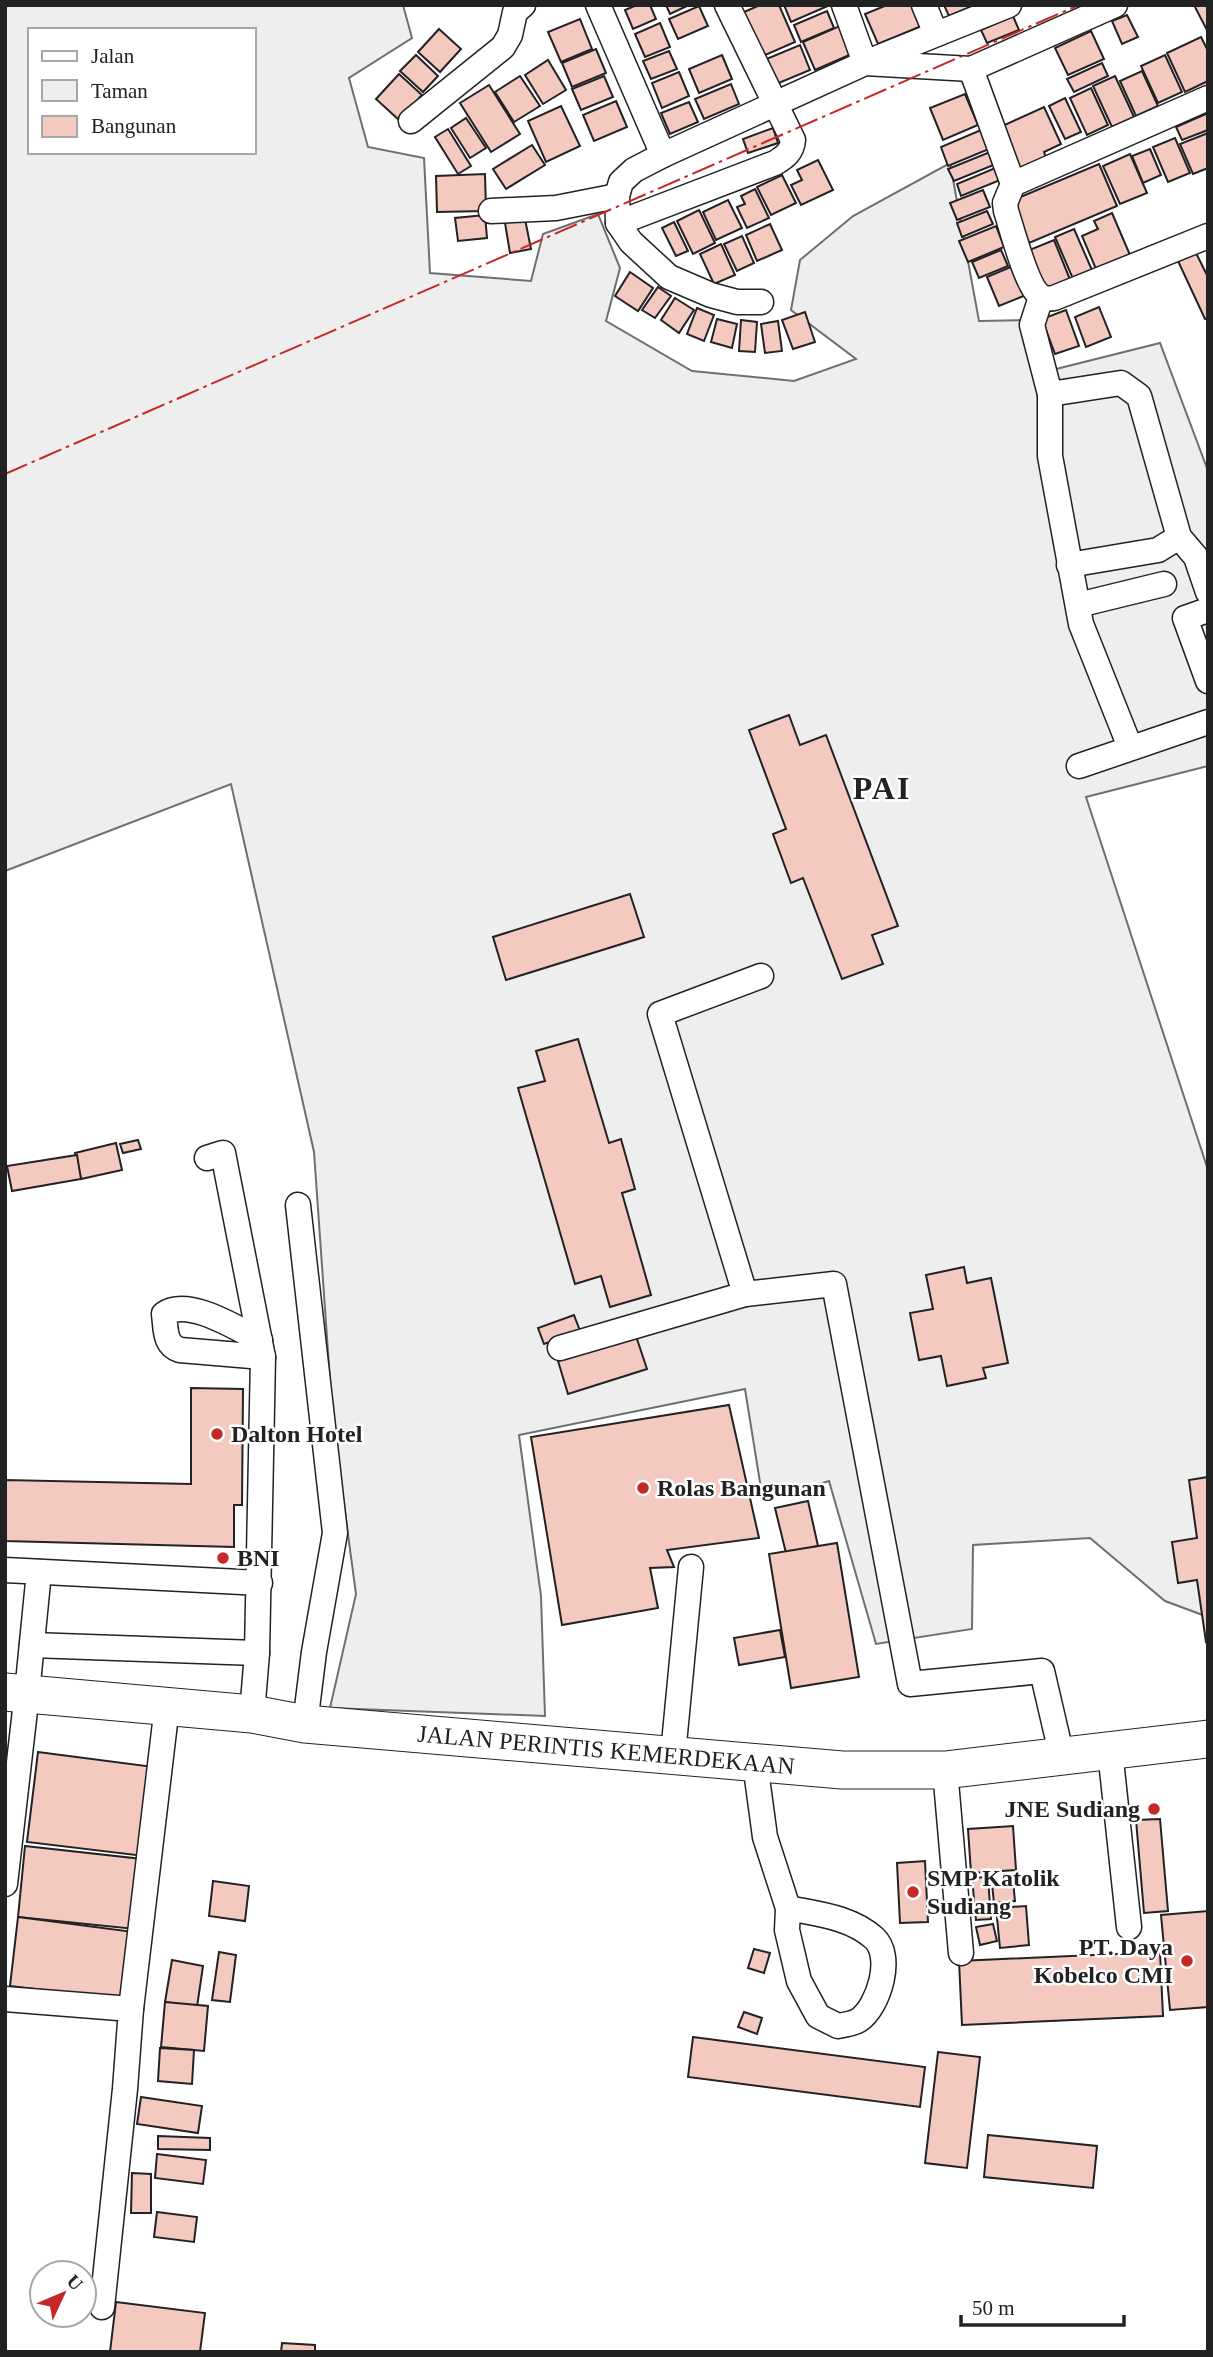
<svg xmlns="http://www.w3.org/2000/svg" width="1213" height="2357" font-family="Georgia,serif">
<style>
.green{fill:#eee;stroke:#6f6f6f;stroke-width:2;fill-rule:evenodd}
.building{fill:#f3c9c0;stroke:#222;stroke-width:2}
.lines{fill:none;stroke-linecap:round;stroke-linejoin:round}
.minor-casing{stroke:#222;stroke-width:27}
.highway-casing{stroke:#222;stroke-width:39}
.minor{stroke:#fff;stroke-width:24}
.highway{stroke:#fff;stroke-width:37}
.power{stroke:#c62828;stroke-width:2;stroke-dasharray:24 5 3.5 5;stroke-linecap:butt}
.poi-dot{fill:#c62828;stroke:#fff;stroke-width:2.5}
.labels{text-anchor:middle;stroke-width:5;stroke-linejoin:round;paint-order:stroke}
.poi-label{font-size:24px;font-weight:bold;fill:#222;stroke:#fff;text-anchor:start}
.street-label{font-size:24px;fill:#222;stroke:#fff}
.district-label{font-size:32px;font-weight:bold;letter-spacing:2px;fill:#222;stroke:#fff}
</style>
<rect width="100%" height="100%" fill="#fff"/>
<path class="green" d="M5,5H403L412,38L349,78L368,147L424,158L430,273L531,281L543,234L598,214L620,268L606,321L692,371L794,381L856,359L791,310L800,260L853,216L950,163L979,321L1025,320L1048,371L1160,343L1208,471V766L1086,797L1208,1170V1617L1165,1601L1090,1538L973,1545L972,1629L876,1644L829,1481L763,1501L745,1389L519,1435L541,1596L545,1716L330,1708L356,1594L333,1423L314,1152L231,784L5,871ZM30,30H254V152H30Z"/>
<g class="building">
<polygon points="637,5 650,5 656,19 633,29 625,10"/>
<polygon points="666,5 689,5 670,14"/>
<polygon points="760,5 779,5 795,42 763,56 744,12"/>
<polygon points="784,5 830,5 791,22"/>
<polygon points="887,5 916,5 924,25 878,44 865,14"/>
<polygon points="944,5 975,5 949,16"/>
<polygon points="1194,5 1208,5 1208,32"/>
<polygon points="699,6 708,26 678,39 669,19"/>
<polygon points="827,11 834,28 801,42 794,25"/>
<polygon points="1127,15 1138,37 1122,44 1112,21"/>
<polygon points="1013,16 1019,30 987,43 981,30"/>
<polygon points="580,19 592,49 561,62 548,32"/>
<polygon points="660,23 670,47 645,57 635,34"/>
<polygon points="842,25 854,53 815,70 803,42"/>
<polygon points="439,29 461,49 440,72 418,52"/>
<polygon points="1091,31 1104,59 1068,75 1055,48"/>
<polygon points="1201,37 1208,51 1208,81 1185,92 1167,53"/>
<polygon points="800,45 810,70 774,85 764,60"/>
<polygon points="596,49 606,73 572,87 562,63"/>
<polygon points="669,51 677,69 651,79 643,61"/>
<polygon points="416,55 438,76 423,92 400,71"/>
<polygon points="722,55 732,79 699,93 689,69"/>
<polygon points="1165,55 1182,92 1158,103 1141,66"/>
<polygon points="548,60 566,90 543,104 525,75"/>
<polygon points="1102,63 1108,76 1074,92 1067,79"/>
<polygon points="1142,71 1158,106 1136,116 1120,81"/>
<polygon points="679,72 689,96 662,108 652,83"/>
<polygon points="399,74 422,95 399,120 376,99"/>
<polygon points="520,76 540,106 514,122 495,92"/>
<polygon points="604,76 613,97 581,110 572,89"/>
<polygon points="1115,76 1134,117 1112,127 1093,86"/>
<polygon points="731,84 739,104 704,119 695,99"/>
<polygon points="489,85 520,134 491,152 460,103"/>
<polygon points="1091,88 1108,125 1087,135 1070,98"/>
<polygon points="965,94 978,125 943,140 930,108"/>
<polygon points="1065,98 1081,132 1065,139 1049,106"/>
<polygon points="616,101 627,127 594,141 583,115"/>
<polygon points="689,102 698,122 670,134 661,113"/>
<polygon points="561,106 580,146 546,162 528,121"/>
<polygon points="1044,107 1061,144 1044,152 1047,160 1019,173 998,128"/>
<polygon points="1208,113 1208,130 1182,140 1176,127"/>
<polygon points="466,118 486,148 470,158 451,128"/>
<polygon points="773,128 778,143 748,153 743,139"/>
<polygon points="448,129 471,166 458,174 435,137"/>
<polygon points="981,130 989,149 948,166 941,147"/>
<polygon points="1208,133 1208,168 1193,174 1180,144"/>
<polygon points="1175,138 1190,173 1168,182 1153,147"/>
<polygon points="532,145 545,165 506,189 493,169"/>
<polygon points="1150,149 1161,175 1143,183 1132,156"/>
<polygon points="990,152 996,164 954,181 948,169"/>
<polygon points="1130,154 1147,193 1120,204 1103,166"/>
<polygon points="818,160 833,190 801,205 791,185 802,180 797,170"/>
<polygon points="1099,164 1117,206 1029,243 1011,201"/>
<polygon points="1000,166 1005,178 961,196 957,184"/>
<polygon points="485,174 486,211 437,212 436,176"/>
<polygon points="782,175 796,203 771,215 757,187"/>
<polygon points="755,189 769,218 747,228 737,207 745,204 741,196"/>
<polygon points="983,190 990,207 957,220 950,203"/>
<polygon points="728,200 742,228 716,240 703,212"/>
<polygon points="699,210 715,243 693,254 677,221"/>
<polygon points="987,211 993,224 962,237 957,223"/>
<polygon points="1112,213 1130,255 1096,269 1082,236 1098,229 1094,221"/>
<polygon points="485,215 487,238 458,241 455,218"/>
<polygon points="525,219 531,249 510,253 505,223"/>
<polygon points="674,222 688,251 676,256 662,228"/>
<polygon points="770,224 782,250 757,261 746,235"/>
<polygon points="996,226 1004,247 968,262 959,241"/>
<polygon points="1074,229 1092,270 1073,279 1055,237"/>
<polygon points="742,236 754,263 737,271 724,244"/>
<polygon points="1054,240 1071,282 1044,293 1027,251"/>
<polygon points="721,244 735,275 714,284 700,254"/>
<polygon points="1001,250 1008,266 979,278 972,262"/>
<polygon points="1196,253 1208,277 1208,318 1205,319 1178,261"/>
<polygon points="1013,266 1026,295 999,306 987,277"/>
<polygon points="630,272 653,288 638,311 615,296"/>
<polygon points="658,287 671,296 655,318 642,310"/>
<polygon points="675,298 694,310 679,333 661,320"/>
<polygon points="1099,307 1111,337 1086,347 1075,317"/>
<polygon points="697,308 714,315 704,341 687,334"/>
<polygon points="1066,310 1079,346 1055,354 1042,319"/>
<polygon points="805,312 815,342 793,349 782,320"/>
<polygon points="717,319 737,324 732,348 711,342"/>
<polygon points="741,320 757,322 755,352 739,351"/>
<polygon points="778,321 782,351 765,353 761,324"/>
<polygon points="789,715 800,745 826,735 898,926 872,935 883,964 842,979 803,878 791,883 773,834 786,829 749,730"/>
<polygon points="630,894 644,937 506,980 493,937"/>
<polygon points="578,1039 609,1143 621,1139 635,1189 622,1193 651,1295 610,1307 601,1276 575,1284 518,1088 545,1081 536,1051"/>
<polygon points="138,1140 141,1149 123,1153 120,1144"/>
<polygon points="116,1143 122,1170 81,1179 75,1153"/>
<polygon points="77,1155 81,1179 12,1191 7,1166"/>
<polygon points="964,1267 967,1283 991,1278 1008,1363 983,1368 986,1378 947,1386 941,1356 919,1360 910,1313 933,1309 926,1275"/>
<polygon points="574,1315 580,1331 544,1344 538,1328"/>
<polygon points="636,1336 647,1369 568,1394 558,1361"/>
<polygon points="191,1388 243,1389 242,1505 234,1505 234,1547 5,1541 5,1480 191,1484"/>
<polygon points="729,1405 759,1538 667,1550 674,1567 650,1568 658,1608 562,1625 531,1437"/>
<polygon points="1208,1477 1208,1641 1206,1642 1197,1580 1178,1583 1172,1542 1197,1538 1189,1480"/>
<polygon points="808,1501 818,1546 786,1553 775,1508"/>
<polygon points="837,1543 859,1677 791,1688 769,1554"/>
<polygon points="780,1630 785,1657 739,1665 734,1638"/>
<polygon points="38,1752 154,1767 144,1856 27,1842"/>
<polygon points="1160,1819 1168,1911 1144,1913 1136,1820"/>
<polygon points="1013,1826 1016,1870 971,1873 968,1829"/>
<polygon points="25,1846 142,1859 135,1929 18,1917"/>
<polygon points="925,1861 928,1922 900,1923 897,1863"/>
<polygon points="988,1877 991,1919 976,1920 972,1878"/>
<polygon points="213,1881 249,1886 245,1921 209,1916"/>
<polygon points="1013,1881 1015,1901 994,1903 992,1884"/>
<polygon points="1026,1906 1029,1945 1000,1948 996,1908"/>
<polygon points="1208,1911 1208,2007 1170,2010 1161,1915"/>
<polygon points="18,1917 134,1932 126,2000 10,1986"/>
<polygon points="993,1924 997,1941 980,1945 976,1927"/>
<polygon points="754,1949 770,1953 764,1973 748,1968"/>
<polygon points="219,1952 236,1955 230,2002 212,2000"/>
<polygon points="1160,1952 1163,2016 962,2025 959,1961"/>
<polygon points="172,1960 203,1966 197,2007 165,2002"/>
<polygon points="165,2002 208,2006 204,2051 161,2047"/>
<polygon points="744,2012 762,2018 757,2034 738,2027"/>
<polygon points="693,2037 925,2067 920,2107 688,2077"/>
<polygon points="160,2048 194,2050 192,2084 158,2081"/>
<polygon points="938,2052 980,2057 967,2168 925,2163"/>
<polygon points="141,2097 202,2106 198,2133 137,2124"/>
<polygon points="988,2135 1097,2146 1093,2188 984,2177"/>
<polygon points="158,2136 210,2138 210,2150 158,2149"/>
<polygon points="157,2154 206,2160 203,2184 155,2178"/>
<polygon points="132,2173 151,2174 151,2213 131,2213"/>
<polygon points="157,2212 197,2217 194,2242 154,2237"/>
<polygon points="116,2302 205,2313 200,2352 110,2352"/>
<polygon points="282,2343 315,2345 315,2352 281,2352"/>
</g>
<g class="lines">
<defs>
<g id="minor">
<polyline points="598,5 663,155"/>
<polyline points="844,5 865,63 1009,5"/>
<polyline points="924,5 936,34"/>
<polyline points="971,69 1013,184"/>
<path d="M1208,98L1013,184L1005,203L1006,211C1012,229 1026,284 1039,295C1043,299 1049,299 1054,298L1208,236"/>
<polyline points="411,121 503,47 510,35 515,12 523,5"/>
<polyline points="491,211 556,208 617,196"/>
<path d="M618,223L775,163C785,157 792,152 793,140L727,5"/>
<polyline points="1041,297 1032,325 1050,394 1121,383 1139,396 1179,537 1196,557 1208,592"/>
<polyline points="761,302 737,302 711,295 669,277 631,242 618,223 617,196 621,182 634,170 663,155 865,63 971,69 1115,5"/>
<polyline points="1050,394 1050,456 1081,624 1130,747"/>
<polyline points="1069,565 1158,550 1179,537"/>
<polyline points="1078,605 1164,584"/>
<polyline points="1208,610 1185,618 1208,681"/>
<polyline points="1079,766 1208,722"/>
<polyline points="761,976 660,1014 745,1294 834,1284 910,1684 1042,1671 1062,1757"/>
<polyline points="207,1158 223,1153 263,1357 257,1653 252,1714"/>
<polyline points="298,1205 335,1533 314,1652 305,1724"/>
<path d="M260,1340C236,1328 188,1297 164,1314C166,1329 164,1345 180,1350L263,1357"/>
<polyline points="560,1348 745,1294"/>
<polyline points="5,1570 260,1583"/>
<polyline points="32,1645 257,1653"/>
<polyline points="1110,1751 1129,1927"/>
<polyline points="673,1754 691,1567"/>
<path d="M755,1763L765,1837L788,1908L787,1930L799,1981L818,2016L838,2026C844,2025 854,2023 859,2020C879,2006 894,1956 874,1938C851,1917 817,1914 788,1908"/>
<polyline points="945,1770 961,1953"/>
<polyline points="5,1884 27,1693 39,1572"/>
<polyline points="5,1999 131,2009 125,2089 102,2307"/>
<polyline points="131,2009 167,1706"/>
</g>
<polyline id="highway" points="5,1692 252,1714 305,1724 842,1770 945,1770 1208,1739"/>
</defs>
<use href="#minor" class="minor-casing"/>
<use href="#highway" class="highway-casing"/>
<use href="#minor" class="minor"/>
<use href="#highway" class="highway"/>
<polyline class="power" points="5,474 1079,5"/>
</g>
<g class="poi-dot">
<circle cx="217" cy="1434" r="7"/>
<circle cx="643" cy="1488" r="7"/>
<circle cx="223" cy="1558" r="7"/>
<circle cx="1154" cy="1809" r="7"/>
<circle cx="913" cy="1892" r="7"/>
<circle cx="1187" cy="1961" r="7"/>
</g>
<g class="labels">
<g class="poi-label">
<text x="231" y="1442">Dalton Hotel</text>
<text x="657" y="1496">Rolas Bangunan</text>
<text x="237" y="1566">BNI</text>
<text x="1140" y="1817" text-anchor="end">JNE Sudiang</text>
<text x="927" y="1886">SMP Katolik<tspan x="927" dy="28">Sudiang</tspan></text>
<text x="1173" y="1955" text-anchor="end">PT. Daya<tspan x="1173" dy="28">Kobelco CMI</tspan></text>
</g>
<g class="street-label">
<text transform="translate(606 1750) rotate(5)" y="8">JALAN PERINTIS KEMERDEKAAN</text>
</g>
<g class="district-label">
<text x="882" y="799">PAI</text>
</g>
</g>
<rect width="1213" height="2357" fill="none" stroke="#222222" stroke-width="14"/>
<rect x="28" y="28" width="228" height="126" fill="#ffffff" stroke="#a7a7a7" stroke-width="2"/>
<rect x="42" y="51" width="35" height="10" fill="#ffffff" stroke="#a7a7a7" stroke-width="2"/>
<text x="91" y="63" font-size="21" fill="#222222">Jalan</text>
<rect x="42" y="80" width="35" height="21" fill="#eeeeee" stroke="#a7a7a7" stroke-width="2"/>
<text x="91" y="98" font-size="21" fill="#222222">Taman</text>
<rect x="42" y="116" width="35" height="21" fill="#f3c9c0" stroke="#a7a7a7" stroke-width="2"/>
<text x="91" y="133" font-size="21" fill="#222222">Bangunan</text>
<g transform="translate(63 2294) rotate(46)"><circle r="33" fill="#ffffff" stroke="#a7a7a7" stroke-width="2"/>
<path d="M0-5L12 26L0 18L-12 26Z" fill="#c62828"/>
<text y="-10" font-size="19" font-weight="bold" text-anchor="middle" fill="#222222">U</text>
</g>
<path d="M961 2315v10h163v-10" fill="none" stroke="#222222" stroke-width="3.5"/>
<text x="972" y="2315" font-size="21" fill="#222222" stroke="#ffffff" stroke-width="5" paint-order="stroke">50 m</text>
</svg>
